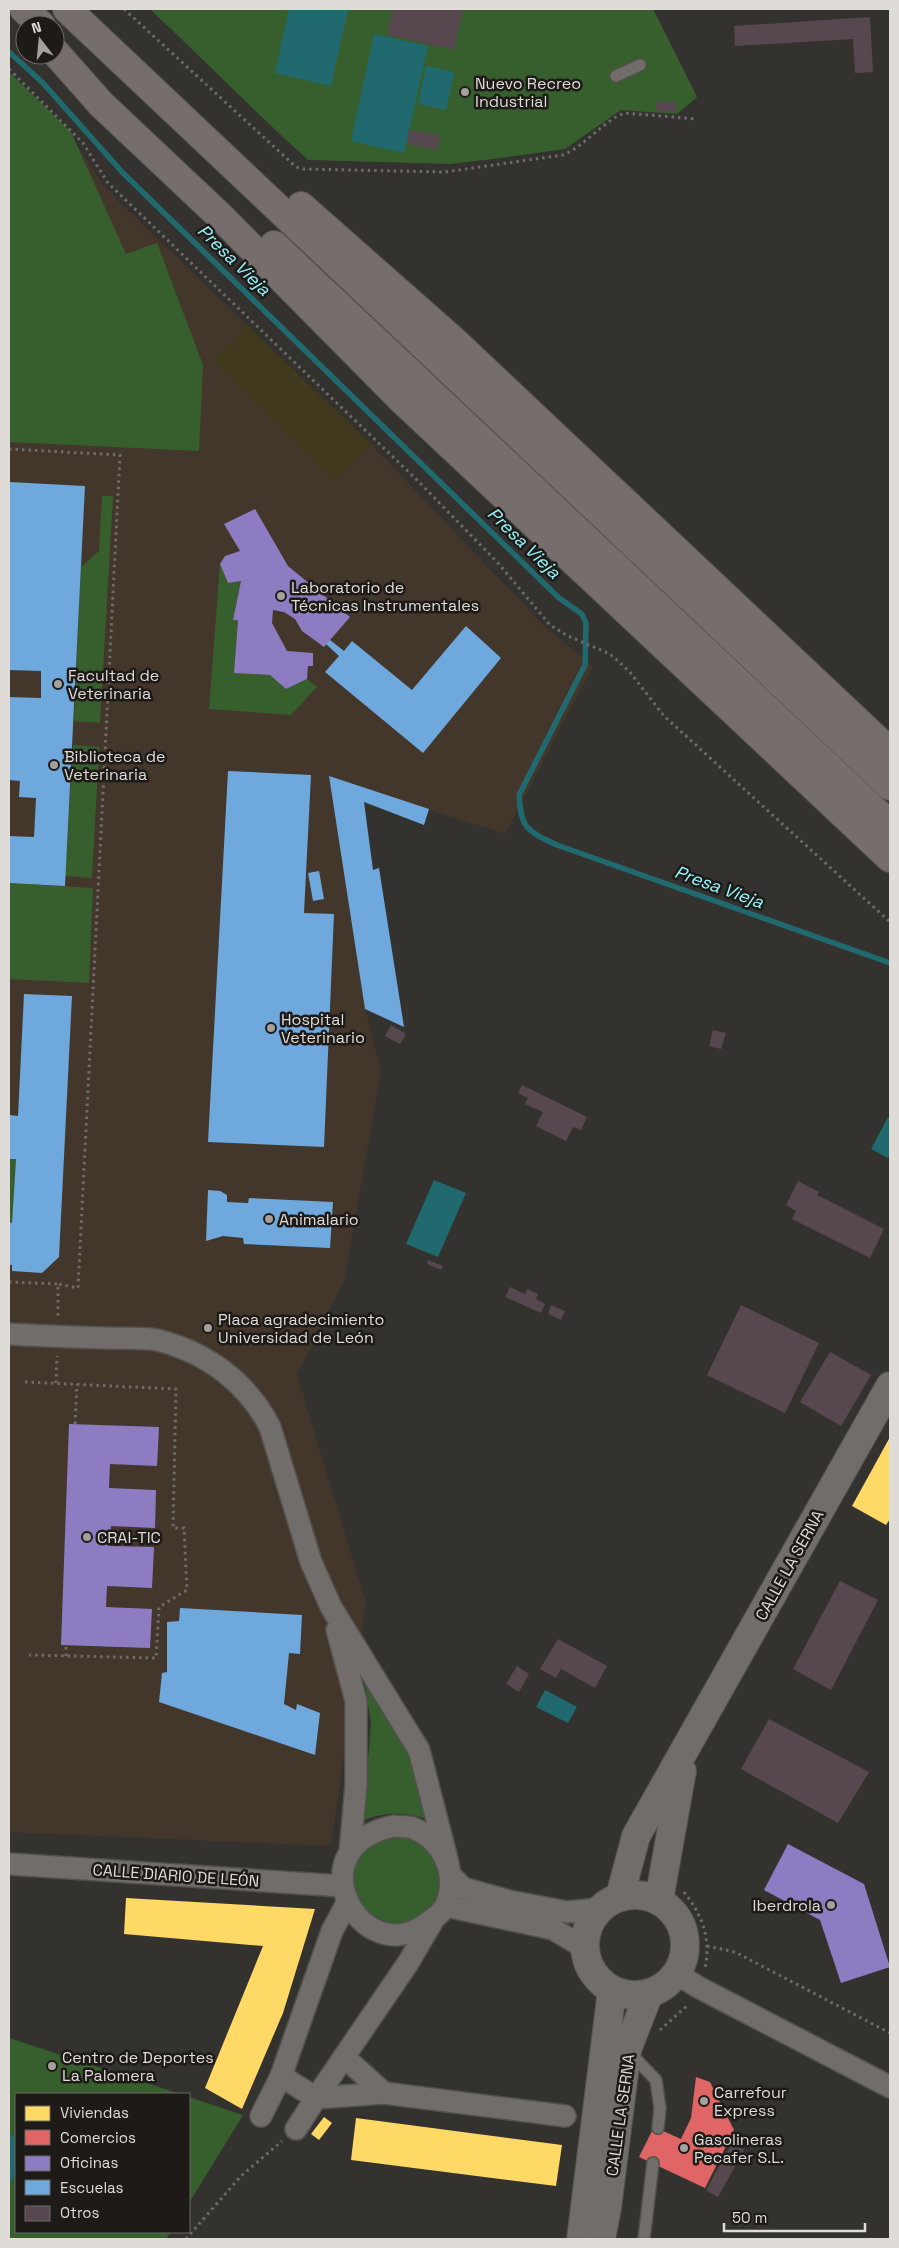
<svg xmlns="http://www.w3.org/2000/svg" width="899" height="2248" font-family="'Space Grotesk',sans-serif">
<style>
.education{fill:#43372b}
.green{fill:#365f2d}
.sand{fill:#41391d}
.water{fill:#206a6f}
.homes{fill:#ffd966}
.shops{fill:#e06666}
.offices{fill:#8e7cc3}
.schools{fill:#6fa8dc}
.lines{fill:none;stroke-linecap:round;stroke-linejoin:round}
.stream{stroke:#206a6f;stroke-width:5.5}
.building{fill:#574850}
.service-casing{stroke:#53514e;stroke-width:14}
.minor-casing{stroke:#53514e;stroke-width:24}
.tertiary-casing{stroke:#53514e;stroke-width:30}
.trunk-casing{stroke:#53514e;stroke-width:30}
.path{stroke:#6e6c6a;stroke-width:3;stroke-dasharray:2.5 4;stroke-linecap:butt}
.service{stroke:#706d6a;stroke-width:11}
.minor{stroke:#706d6a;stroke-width:21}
.tertiary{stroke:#706d6a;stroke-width:28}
.trunk{stroke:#766e6c;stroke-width:28}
.poi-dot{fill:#a3a09d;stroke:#1d1a18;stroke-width:2}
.labels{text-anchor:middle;stroke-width:5;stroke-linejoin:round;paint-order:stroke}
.poi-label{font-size:16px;fill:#dfdcd8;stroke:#1d1a18;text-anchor:start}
.street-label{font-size:16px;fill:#dfdcd8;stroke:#1d1a18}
.water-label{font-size:18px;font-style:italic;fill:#94f7fe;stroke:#1d1a18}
</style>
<rect width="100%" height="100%" fill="#34322f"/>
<polygon class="education" points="9,75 69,133 101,182 117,200 372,445 546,628 593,666 505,834 329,777 365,1009 381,1072 344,1281 297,1375 366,1603 331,1846 9,1832"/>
<g class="green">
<path d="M150,9H653L697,97L677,114L621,110L565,149L493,159L450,164L308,160C254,111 203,59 150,9Z"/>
<polygon points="9,72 71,132 126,254 157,243 203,365 199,451 9,442"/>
<polygon points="102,496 113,496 100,723 74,721 81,567 99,551"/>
<polygon points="220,564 228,583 241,581 233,619 238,620 234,673 270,675 286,689 307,679 317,687 291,715 209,709"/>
<polygon points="73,745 99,747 92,878 65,876"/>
<polygon points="9,883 93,888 89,983 9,979"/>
<polygon points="9,1159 16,1159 12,1223 9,1222"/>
<path d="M364,1678L405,1739L427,1819C400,1811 389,1812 363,1820L371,1724Z"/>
<circle cx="397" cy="1881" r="44"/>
<polygon points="9,2038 180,2094 16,2094 16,2137 9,2133"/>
<polygon points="189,2097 243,2115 189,2203"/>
<polygon points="16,2172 16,2232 171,2232 166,2239 9,2239 9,2186"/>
</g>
<polygon class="sand" points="247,325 372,445 334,482 212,360"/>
<g class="water">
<polygon points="289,9 348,9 331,86 275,73"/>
<polygon points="374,34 428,46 404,153 351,141"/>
<polygon points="426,66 454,72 446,110 418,104"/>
<polygon points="888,1117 890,1118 890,1154 888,1158 871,1149"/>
<polygon points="434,1180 466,1193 438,1257 406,1244"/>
<polygon points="545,1690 577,1707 568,1723 536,1707"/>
<polygon points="9,2133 16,2137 16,2172 9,2186"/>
</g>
<g class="homes">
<polygon points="890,1437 890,1519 886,1525 852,1506"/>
<polygon points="126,1898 315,1909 283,2013 242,2109 205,2088 263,1946 124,1934"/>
<polygon points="324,2117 332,2123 319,2140 311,2134"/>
<polygon points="356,2118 562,2145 556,2186 351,2160"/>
</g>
<polygon class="shops" points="696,2077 710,2082 734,2130 705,2188 639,2157 654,2127 681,2139 691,2118"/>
<g class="offices">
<polygon points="255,509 288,566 350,617 324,647 302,631 295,619 284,612 273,610 272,623 287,651 313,653 313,666 308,666 307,679 286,689 270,675 234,673 238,620 233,620 241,581 228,583 220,564 225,556 240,551 224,524"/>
<polygon points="69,1424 159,1427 157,1466 110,1464 109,1488 156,1490 155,1528 111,1526 110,1546 154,1547 152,1588 107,1586 106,1607 152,1609 150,1648 61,1645"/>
<polygon points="788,1844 864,1884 890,1967 841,1983 820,1920 764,1890"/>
</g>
<g class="schools">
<polygon points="9,482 85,486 65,886 9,883 9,836 34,837 36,798 19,797 20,781 9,780 9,697 41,698 41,671 9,670"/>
<polygon points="466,626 501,658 423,753 325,672 339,656 326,644 330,640 344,651 352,641 412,690"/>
<polygon points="228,771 311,775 304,913 334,914 324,1147 208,1142"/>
<polygon points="329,776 429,809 424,825 364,802 373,870 379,868 404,1027 365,1009"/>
<polygon points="319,871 324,899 313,901 308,873"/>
<polygon points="24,994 72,996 59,1257 42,1273 12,1271 12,1265 9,1265 9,1222 12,1223 16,1159 9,1159 9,1115 18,1116"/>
<polygon points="208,1190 220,1191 227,1195 227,1202 248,1203 249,1198 333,1202 330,1248 244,1244 243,1238 223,1236 206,1241"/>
<polygon points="180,1608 302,1615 300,1654 289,1653 284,1704 296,1710 297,1704 320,1713 315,1755 159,1702 162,1673 167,1672 167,1622 179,1621"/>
</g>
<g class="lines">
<path class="stream" d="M9,52L42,82L122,172L559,598L582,614L586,623L585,665L519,795C521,829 527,831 557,845L890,963"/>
</g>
<g class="building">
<polygon points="393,9 463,9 454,50 387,35"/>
<polygon points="870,17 873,72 855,73 853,39 735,46 734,26"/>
<polygon points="657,101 677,102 676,112 656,111"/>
<polygon points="409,130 440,135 438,150 407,144"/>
<polygon points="391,1025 406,1034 400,1044 385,1036"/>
<polygon points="713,1030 726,1033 721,1049 709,1046"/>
<polygon points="522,1085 587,1117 581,1130 573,1127 566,1141 536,1126 543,1112 525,1104 528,1098 518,1093"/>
<polygon points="798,1181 819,1192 817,1195 884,1229 870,1258 792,1219 796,1211 786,1205"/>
<polygon points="428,1260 443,1266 441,1270 427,1264"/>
<polygon points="510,1287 525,1294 527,1289 538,1294 536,1299 545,1304 541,1313 505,1297"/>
<polygon points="551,1305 565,1311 561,1320 548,1314"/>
<polygon points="741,1305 819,1343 785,1413 707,1375"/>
<polygon points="830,1352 871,1375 841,1426 800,1402"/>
<polygon points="840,1581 878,1600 831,1690 793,1669"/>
<polygon points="558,1639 607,1666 595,1688 561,1669 556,1678 540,1669"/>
<polygon points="517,1666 529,1674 519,1692 506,1684"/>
<polygon points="769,1719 869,1772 838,1823 741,1769"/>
<polygon points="732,2143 744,2150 718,2197 706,2190"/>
</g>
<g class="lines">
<defs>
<g id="service">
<polyline points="616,76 640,65"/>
<polyline points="630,2053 656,2080 660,2108 658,2128"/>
<polyline points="644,2239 653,2163"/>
</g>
<g id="minor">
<path d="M9,1334C42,1336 75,1337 107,1338C123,1339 141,1337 157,1340C206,1352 247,1382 270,1427L311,1562L331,1607L419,1750L448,1863"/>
<polyline points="337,1630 356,1701 356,1785 350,1852"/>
<path d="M394,1826C400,1827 407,1826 413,1828C441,1839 457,1870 448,1899C445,1911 436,1917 426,1924C361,1972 293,1847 394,1826Z"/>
<polyline points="9,1864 342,1886"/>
<polyline points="450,1875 463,1888 509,1901 567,1912 599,1909"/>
<polyline points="347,1903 332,1931 281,2076 316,2098 408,1963 435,1917"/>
<polyline points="446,1906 553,1929 585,1948"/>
<polyline points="677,1974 698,1987 890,2087"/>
<polyline points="344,2057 384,2093"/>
<polyline points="261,2116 281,2076"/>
<polyline points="296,2129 316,2098 384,2093 565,2116"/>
</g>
<g id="tertiary">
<circle cx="635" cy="1945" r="50"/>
<polyline points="620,1896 636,1836 890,1386"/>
<polyline points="659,1900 682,1771"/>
<polyline points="581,2239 612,1990"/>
<polyline points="601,2239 607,2208 627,2050 649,1993"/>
</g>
<g id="trunk">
<polyline points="24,9 41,25"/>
<polyline points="67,9 890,786"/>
<polyline points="55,52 101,104 223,219 400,398 890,858"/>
<polyline points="301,206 454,341 890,752"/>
<polyline points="274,245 890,825"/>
</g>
</defs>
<use href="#service" class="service-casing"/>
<use href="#minor" class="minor-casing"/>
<use href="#tertiary" class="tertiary-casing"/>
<use href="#trunk" class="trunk-casing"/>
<g class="path">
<path d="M124,9L296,167L304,169L445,172L563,155C586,145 601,123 624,113L697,119"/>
<polyline points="9,69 83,143 108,183 418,481 498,563 550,625 568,636 610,654 619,662 629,671 664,716 890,922"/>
<polyline points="9,449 120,455 78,1288 58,1284 58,1318"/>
<polyline points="9,1282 58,1284"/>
<polyline points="25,1382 176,1389 173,1528 184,1528 187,1590 159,1607 156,1658 29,1655"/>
<polyline points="56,1383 57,1356"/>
<polyline points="75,1424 77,1384"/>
<polyline points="66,1656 66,1645"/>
<path d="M684,1892C703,1916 711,1939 705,1969"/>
<polyline points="707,1946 735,1952 890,2033"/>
<polyline points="660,2030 689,2004"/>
<polyline points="186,2239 241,2176 282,2141"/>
</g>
<use href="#service" class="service"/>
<use href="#minor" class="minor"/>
<use href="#tertiary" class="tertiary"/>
<use href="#trunk" class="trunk"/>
</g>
<g class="poi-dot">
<circle cx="465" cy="92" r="5"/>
<circle cx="281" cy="596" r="5"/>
<circle cx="58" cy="684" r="5"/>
<circle cx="54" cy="765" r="5"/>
<circle cx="271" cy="1028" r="5"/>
<circle cx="269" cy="1219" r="5"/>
<circle cx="208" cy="1328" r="5"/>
<circle cx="87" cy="1537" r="5"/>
<circle cx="831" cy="1905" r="5"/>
<circle cx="52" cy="2066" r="5"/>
<circle cx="704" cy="2101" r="5"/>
<circle cx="684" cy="2148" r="5"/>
</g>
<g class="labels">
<g class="poi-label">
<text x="475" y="89">Nuevo Recreo<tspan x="475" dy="18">Industrial</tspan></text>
<text x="291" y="593">Laboratorio de<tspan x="291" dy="18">Técnicas Instrumentales</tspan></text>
<text x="68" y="681">Facultad de<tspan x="68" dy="18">Veterinaria</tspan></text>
<text x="64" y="762">Biblioteca de<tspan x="64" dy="18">Veterinaria</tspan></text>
<text x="281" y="1025">Hospital<tspan x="281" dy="18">Veterinario</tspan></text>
<text x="279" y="1225">Animalario</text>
<text x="218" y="1325">Placa agradecimiento<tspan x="218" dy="18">Universidad de León</tspan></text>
<text x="97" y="1543">CRAI-TIC</text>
<text x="821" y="1911" text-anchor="end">Iberdrola</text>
<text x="62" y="2063">Centro de Deportes<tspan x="62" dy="18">La Palomera</tspan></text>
<text x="714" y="2098">Carrefour<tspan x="714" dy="18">Express</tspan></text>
<text x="694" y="2145">Gasolineras<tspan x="694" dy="18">Pecafer S.L.</tspan></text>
</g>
<g class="street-label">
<text transform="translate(789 1565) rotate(-61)" y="6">CALLE LA SERNA</text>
<text transform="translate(176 1875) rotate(4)" y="6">CALLE DIARIO DE LEÓN</text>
<text transform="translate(620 2115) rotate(-82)" y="6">CALLE LA SERNA</text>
</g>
<g class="water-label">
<text transform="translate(234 260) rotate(44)" y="6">Presa Vieja</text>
<text transform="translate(524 543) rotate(44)" y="6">Presa Vieja</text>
<text transform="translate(719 887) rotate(20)" y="6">Presa Vieja</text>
</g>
</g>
<rect width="899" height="2248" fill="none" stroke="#dfdcd8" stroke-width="20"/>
<rect x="15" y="2093" width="175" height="140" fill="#1d1a18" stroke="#6b6865"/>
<rect x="25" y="2106" width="25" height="15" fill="#ffd966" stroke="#6b6865"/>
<text x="60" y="2118" font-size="15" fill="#dfdcd8">Viviendas</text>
<rect x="25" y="2130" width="25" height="15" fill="#e06666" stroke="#6b6865"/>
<text x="60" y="2143" font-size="15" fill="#dfdcd8">Comercios</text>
<rect x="25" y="2156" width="25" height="15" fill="#8e7cc3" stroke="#6b6865"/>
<text x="60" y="2168" font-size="15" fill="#dfdcd8">Oficinas</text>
<rect x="25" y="2180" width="25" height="15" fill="#6fa8dc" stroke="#6b6865"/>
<text x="60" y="2193" font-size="15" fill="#dfdcd8">Escuelas</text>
<rect x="25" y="2206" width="25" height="15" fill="#574850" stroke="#6b6865"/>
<text x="60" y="2218" font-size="15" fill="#dfdcd8">Otros</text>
<g transform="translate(40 40) rotate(344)"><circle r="24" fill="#1d1a18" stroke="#6b6865"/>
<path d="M0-4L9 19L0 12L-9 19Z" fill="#a3a09d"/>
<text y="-8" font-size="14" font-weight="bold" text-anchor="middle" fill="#dfdcd8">N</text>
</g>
<path d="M724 2223v8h141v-8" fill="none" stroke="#dfdcd8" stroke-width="2.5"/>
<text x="732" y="2223" font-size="15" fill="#dfdcd8" stroke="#1d1a18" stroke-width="4" paint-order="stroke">50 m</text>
</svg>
